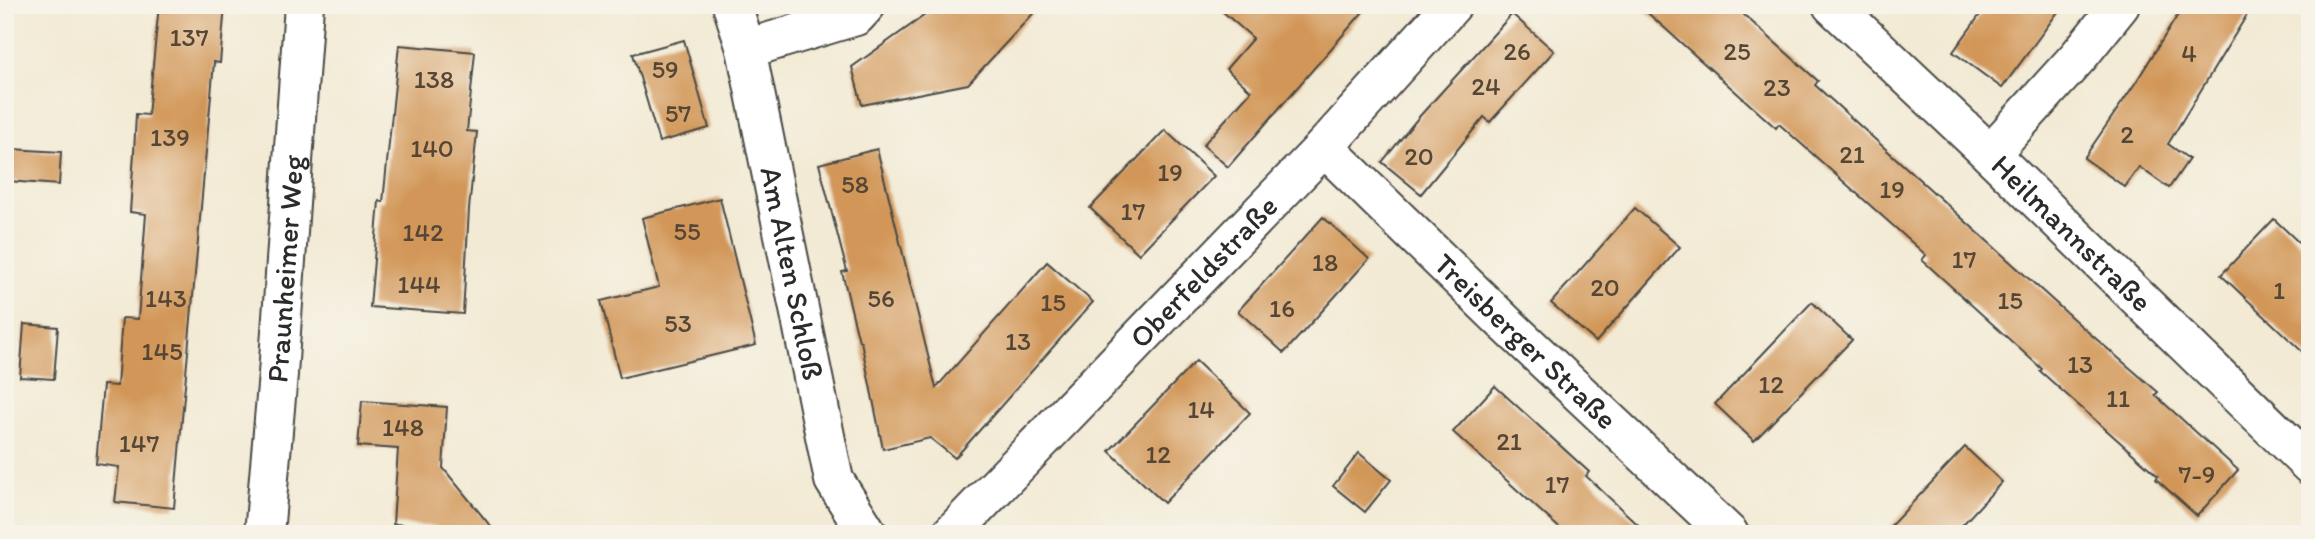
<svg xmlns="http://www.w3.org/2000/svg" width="2315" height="539" font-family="Itim,sans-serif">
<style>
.building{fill:#d29758}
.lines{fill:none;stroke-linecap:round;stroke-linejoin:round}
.minor-casing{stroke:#494844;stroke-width:42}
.major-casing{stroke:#494844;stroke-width:42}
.minor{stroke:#fff;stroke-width:38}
.major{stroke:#fff;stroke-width:38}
.labels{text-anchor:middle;stroke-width:7;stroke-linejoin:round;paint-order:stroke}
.number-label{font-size:26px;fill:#554636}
.street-label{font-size:30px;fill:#2b2b2b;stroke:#f7f3e8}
</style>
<rect width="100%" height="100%" fill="#f7f3e8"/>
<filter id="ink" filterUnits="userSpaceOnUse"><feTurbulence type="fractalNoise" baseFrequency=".0143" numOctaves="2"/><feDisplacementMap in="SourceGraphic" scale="14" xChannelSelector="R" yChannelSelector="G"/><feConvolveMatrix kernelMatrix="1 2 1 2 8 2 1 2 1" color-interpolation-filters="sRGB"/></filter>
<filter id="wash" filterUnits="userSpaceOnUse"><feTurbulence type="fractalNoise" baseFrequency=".00686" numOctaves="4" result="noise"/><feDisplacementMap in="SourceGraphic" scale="28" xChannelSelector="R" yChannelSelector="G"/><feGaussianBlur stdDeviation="1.57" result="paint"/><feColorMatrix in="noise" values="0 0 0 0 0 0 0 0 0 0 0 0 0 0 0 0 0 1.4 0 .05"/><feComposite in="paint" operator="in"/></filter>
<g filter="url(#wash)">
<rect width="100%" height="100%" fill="#f2ead4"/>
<g id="blocks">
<g class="building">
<polygon points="159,5 225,5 220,63 214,62 174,508 115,502 119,467 96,464 103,385 117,386 122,318 138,319 146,214 130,212 134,153 136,114 148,115"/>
<polygon points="939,5 1041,5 968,84 862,105 852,67"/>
<polygon points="1215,5 1369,5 1228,167 1203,145 1251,91 1226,69 1253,38"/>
<polygon points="1639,5 1733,5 1818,81 1815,85 2080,325 2158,392 2155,395 2238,470 2197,516 2156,479 2158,476 2040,371 2042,369 1922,260 1926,255 1779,124 1776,128"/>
<polygon points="1987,5 2063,5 2002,88 1953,52"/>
<polygon points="2184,5 2253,5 2168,144 2189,159 2169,188 2139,167 2125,187 2084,158 2136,82"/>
<polygon points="1512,14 1554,51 1490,122 1484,117 1421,194 1382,162 1418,118"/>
<polygon points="684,40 709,128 659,142 633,54"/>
<polygon points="399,45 475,52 467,131 477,132 469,209 463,314 370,307 379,201 383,202"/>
<polygon points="1165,130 1214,176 1139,254 1090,208"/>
<polygon points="11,149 61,152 59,185 8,181"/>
<polygon points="877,149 936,388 1047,262 1093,302 955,458 930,438 883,449 861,341 859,341 842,272 847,271 819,164"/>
<polygon points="720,198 756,345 620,378 601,301 659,287 642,218"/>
<polygon points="1635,208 1680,247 1596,342 1551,303"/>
<polygon points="1323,217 1369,259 1284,353 1238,311"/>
<polygon points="2274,219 2310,253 2310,359 2221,275"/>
<polygon points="1812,302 1852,340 1754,441 1715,404"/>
<polygon points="24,324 58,327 54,379 20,377"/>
<polygon points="1196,361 1250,413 1164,503 1109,451"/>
<polygon points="1495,386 1589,472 1586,476 1648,534 1566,534 1453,432"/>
<polygon points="362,401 447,407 443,468 497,534 442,534 436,527 393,524 398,449 358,446"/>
<polygon points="1965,447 2002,482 1954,534 1883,534"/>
<polygon points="1359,453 1391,480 1365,512 1333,486"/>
</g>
</g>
</g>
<g filter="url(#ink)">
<use href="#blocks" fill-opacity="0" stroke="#494844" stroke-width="2"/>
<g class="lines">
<defs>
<g id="minor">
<path id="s1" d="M732,5L746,49L834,480L868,534"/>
<path id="s2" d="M1832,5L1990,154L2310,465"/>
<polyline points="746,49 856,16 866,5"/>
<path id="s3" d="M1324,147L1505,323L1729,534"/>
<polyline points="1990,154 2078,57 2120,5"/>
<path id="s4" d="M951,534L1324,147L1452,5"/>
</g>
<g id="major">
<path id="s5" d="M264,534L278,374L304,5"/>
</g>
</defs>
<use href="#minor" class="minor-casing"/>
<use href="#major" class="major-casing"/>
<use href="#minor" class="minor"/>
<use href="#major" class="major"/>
</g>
</g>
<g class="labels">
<g class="number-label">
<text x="189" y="46">137</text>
<text x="1517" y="60">26</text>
<text x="1737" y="60">25</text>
<text x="2189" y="62">4</text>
<text x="665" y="78">59</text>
<text x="434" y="88">138</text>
<text x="1486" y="95">24</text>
<text x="1777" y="96">23</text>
<text x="678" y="122">57</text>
<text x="2127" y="143">2</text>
<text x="170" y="146">139</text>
<text x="432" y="157">140</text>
<text x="1852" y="163">21</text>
<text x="1419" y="165">20</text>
<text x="1170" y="181">19</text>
<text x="855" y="193">58</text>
<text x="1892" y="198">19</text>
<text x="1133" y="220">17</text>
<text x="687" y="240">55</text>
<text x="423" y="241">142</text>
<text x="1964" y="268">17</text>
<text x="1325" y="271">18</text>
<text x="419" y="293">144</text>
<text x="1605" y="296">20</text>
<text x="2279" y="299">1</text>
<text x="166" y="307">143</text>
<text x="881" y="307">56</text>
<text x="2010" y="309">15</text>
<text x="1053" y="311">15</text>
<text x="1282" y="317">16</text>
<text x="678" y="332">53</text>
<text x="1018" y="350">13</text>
<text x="162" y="360">145</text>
<text x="2080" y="373">13</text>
<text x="1771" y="393">12</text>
<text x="2118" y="407">11</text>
<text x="1201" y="418">14</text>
<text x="403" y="436">148</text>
<text x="1509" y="450">21</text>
<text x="139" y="452">147</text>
<text x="1158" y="463">12</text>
<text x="2197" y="483">7-9</text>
<text x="1557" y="493">17</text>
</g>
<g class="street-label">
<text dy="10" stroke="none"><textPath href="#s2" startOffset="331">Heilmannstraße</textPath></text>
<text dy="10" stroke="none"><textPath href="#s5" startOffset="266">Praunheimer Weg</textPath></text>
<text dy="10" stroke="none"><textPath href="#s4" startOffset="364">Oberfeldstraße</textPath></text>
<text dy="10" stroke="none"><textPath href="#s1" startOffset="275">Am Alten Schloß</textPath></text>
<text dy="10" stroke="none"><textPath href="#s3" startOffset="280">Treisberger Straße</textPath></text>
</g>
</g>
<rect width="2315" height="539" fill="none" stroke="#f7f3e8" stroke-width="28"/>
</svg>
